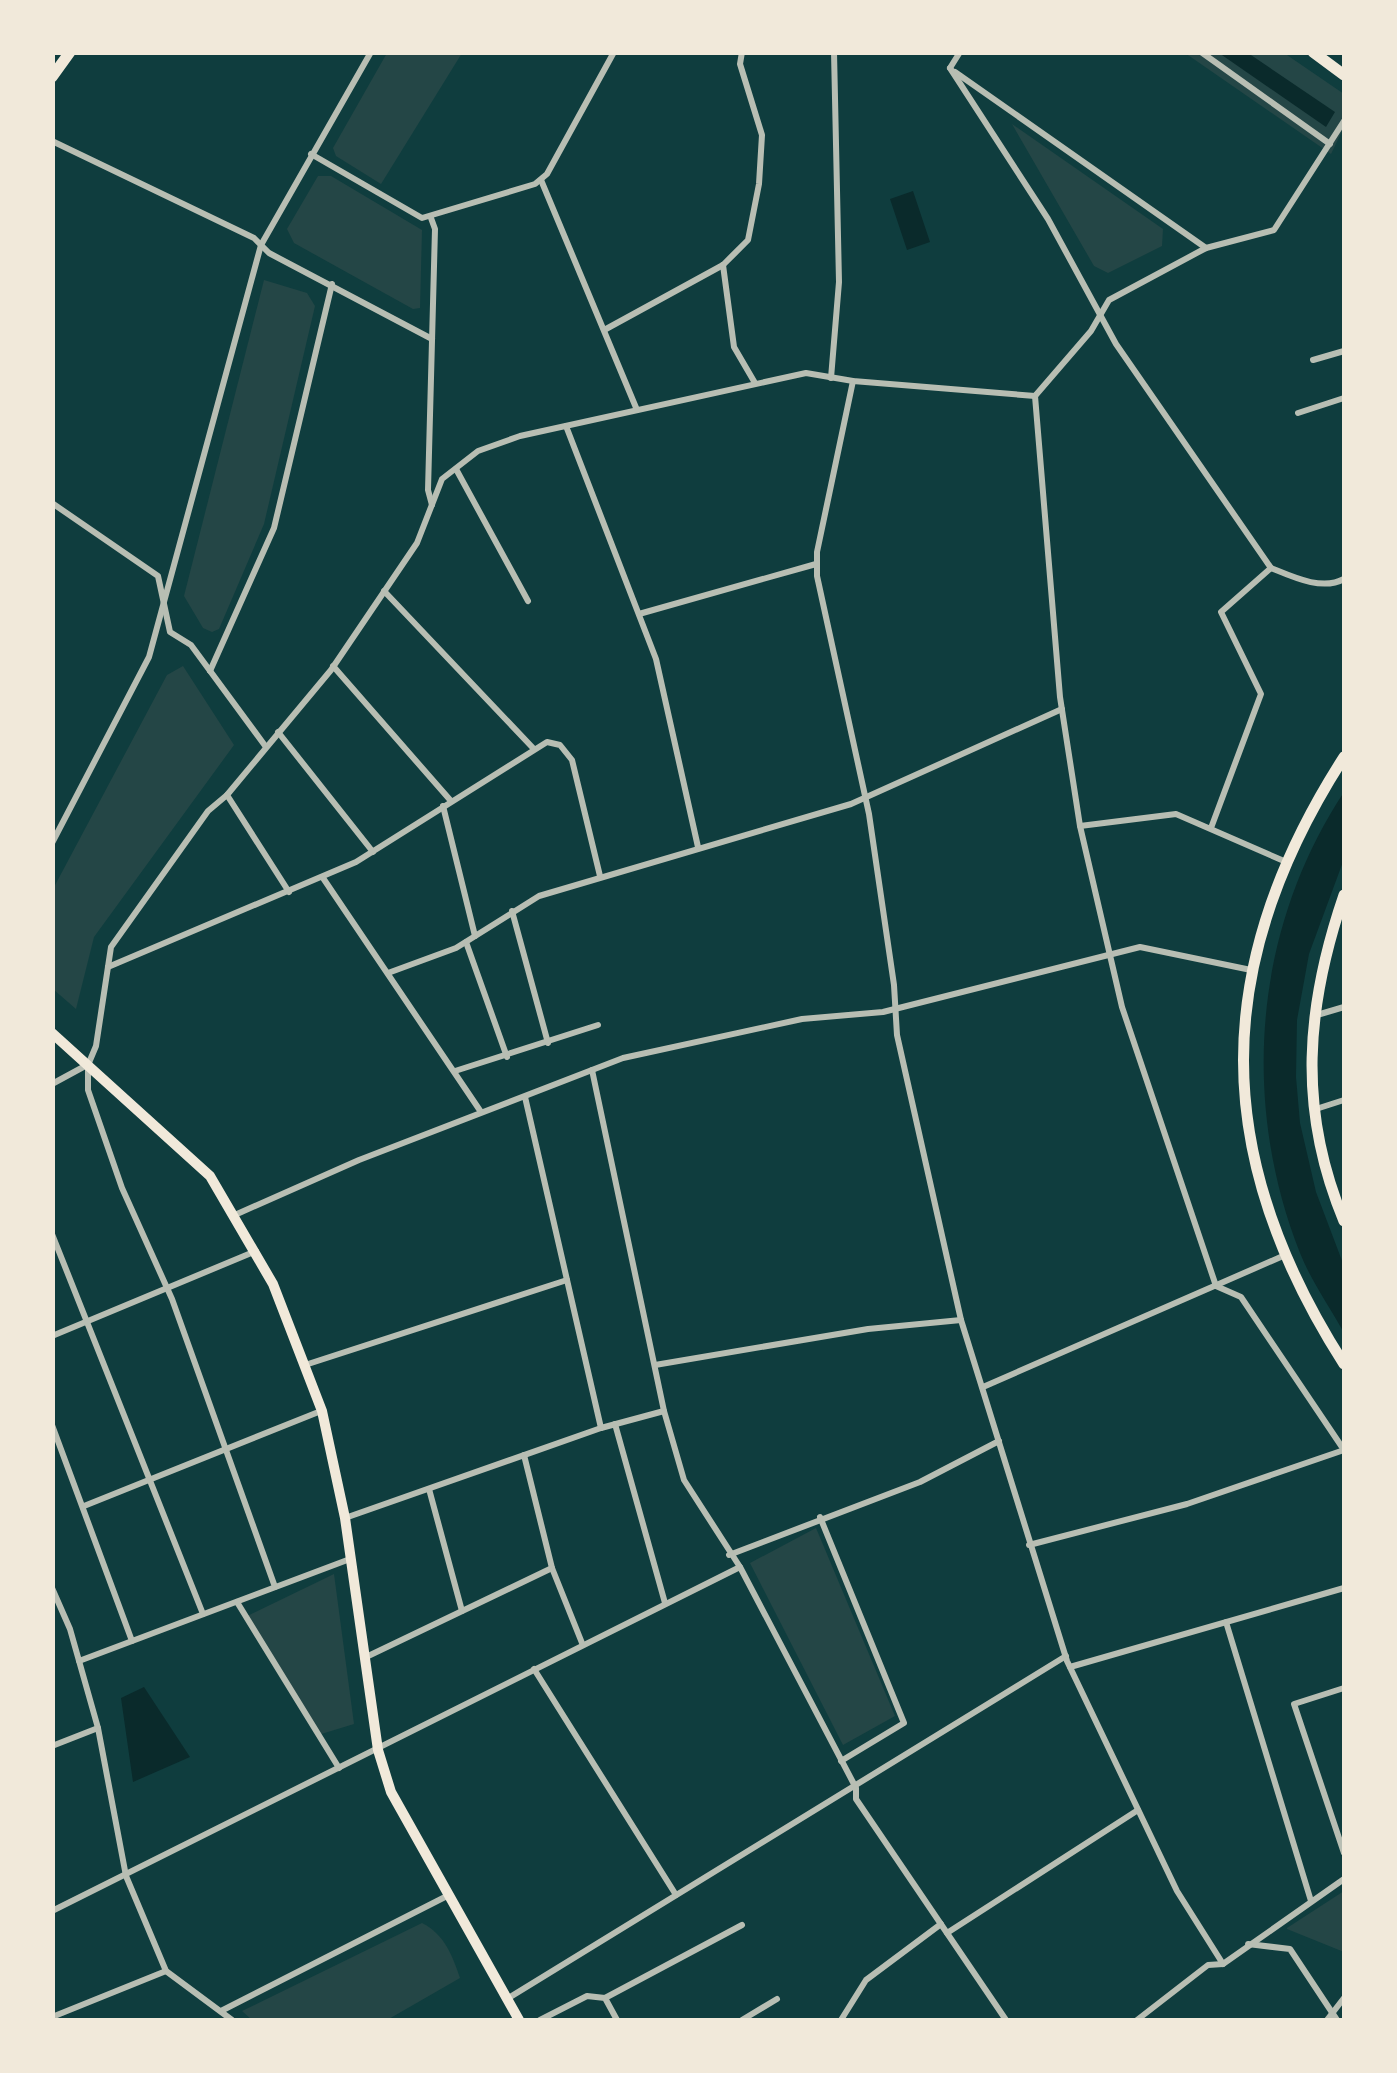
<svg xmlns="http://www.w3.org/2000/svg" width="1397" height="2073" font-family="Manrope,sans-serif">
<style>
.green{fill:#244646}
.water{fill:#0a2a2b}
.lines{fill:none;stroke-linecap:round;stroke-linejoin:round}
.minor{stroke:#b8beb3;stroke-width:6}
.secondary{stroke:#f1e9da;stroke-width:10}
.primary{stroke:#f1e9da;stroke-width:11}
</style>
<rect width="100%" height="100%" fill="#0f3d3e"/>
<g class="green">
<polygon points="387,53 462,53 381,184 336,156 333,148"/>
<polygon points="1185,53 1284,53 1344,94 1344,127 1331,154"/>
<polygon points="1012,124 1163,229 1162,246 1108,273 1094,266"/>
<polygon points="318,176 331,176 422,230 420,308 413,309 294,243 287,229"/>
<polygon points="264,280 307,293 315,306 264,524 219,629 212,632 203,628 184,596"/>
<polygon points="183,666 234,745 94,937 76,1009 53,989 53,889 167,675"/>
<polygon points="816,1528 895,1716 843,1745 750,1563"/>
<polygon points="334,1574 354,1724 318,1735 245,1617"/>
<polygon points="1344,1891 1344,1952 1287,1929 1287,1928"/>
<path d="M422,1923C445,1935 452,1955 460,1978L387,2020H252L242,2011Z"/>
</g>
<g class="water">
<polygon points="1219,53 1248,53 1335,112 1326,127"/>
<polygon points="913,191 930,242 907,250 890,199"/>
<path d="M1344,792V859L1309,954L1297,1020L1296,1077L1300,1123L1316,1192L1344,1266V1333C1330,1307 1311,1281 1300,1253C1240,1101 1254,928 1344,792Z"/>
<polygon points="144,1687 190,1757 133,1782 121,1698"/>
</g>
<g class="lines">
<g class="minor">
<polyline points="1201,52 1330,144"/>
<polyline points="950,68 1048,219 1116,344 1271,568"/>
<polyline points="950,68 960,52"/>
<polyline points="955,72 1206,248"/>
<polyline points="52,141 254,238 269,253 432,339"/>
<polyline points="311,154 422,218 535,184 547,174 614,52"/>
<polyline points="541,180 637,410"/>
<polyline points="431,218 435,229 428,490 432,505"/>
<polyline points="723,265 734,347 755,383"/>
<polyline points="606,329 723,265 748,240 759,184 762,135 740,64 742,52"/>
<polyline points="1313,360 1344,351"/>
<polyline points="831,378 839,282 834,52"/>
<polyline points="853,381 817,552 817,576 869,814 894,985 897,1035 961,1320 1067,1661 1177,1891 1223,1964"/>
<polyline points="1298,413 1344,398"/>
<polyline points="566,426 656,659 698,847"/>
<polyline points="456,469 528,601"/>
<polyline points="52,503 158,576 170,632 191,645 266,747"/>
<polyline points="384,591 533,748"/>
<polyline points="639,614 816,564"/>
<polyline points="333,666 451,801"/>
<polyline points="210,671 274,528 332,284"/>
<polyline points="278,732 373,852"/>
<polyline points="227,795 289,892"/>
<polyline points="443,806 475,936"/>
<polyline points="1080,826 1176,814 1284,861"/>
<path d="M1211,828L1261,694L1221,612L1271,568C1293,577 1322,591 1344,579"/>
<polyline points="52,843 149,657 261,245 371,52"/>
<polyline points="323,878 481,1112"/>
<polyline points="512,911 548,1043"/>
<polyline points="466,942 507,1057"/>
<polyline points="108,967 356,862 547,742 560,745 572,760 600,876"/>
<polyline points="388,973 456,948 539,896 851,804 1062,709"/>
<polyline points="1317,1015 1344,1007"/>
<polyline points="592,1070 664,1411 684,1480 740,1567 856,1788 856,1799 1006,2020"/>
<polyline points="455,1071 598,1025"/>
<polyline points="52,1084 87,1065"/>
<polyline points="525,1097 601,1428"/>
<polyline points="1316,1109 1344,1100"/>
<polyline points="237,1214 359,1160 623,1058 802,1019 883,1012 1140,947 1251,970"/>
<polyline points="52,1234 203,1614"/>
<polyline points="52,1336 256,1251"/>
<polyline points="305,1365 567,1280"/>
<polyline points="655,1365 868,1329 961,1320"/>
<polyline points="983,1387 1283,1256"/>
<polyline points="615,1424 665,1603"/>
<polyline points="52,1425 132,1641"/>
<polyline points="524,1455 552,1568 582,1643"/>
<polyline points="429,1489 462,1611"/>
<polyline points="84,1506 321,1411"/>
<polyline points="820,1517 904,1723 841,1761"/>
<polyline points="345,1518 601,1428 664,1411"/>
<polyline points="1029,1545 1187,1504 1344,1450 1241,1297 1216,1286 1122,1007 1080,826 1060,697 1035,396"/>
<polyline points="729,1555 920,1482 999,1441"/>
<polyline points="275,1587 172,1299 122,1188 88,1090 88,1065 96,1046 111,947 208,811 227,795 331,670 417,543 442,479 478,451 520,436 806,373 853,381 1035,396 1091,331 1109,300 1206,248 1274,230 1344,121"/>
<polyline points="52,1588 70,1629 98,1728 126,1876 166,1971 232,2020"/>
<polyline points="237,1602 339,1768"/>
<polyline points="1226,1622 1311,1901"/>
<polyline points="364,1658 552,1568"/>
<polyline points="79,1661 350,1559"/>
<polyline points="1070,1667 1344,1588"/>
<polyline points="534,1669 676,1895"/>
<polyline points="1344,1688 1294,1704 1344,1853"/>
<polyline points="52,1746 98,1728"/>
<polyline points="52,1911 740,1567"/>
<polyline points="947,1933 1138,1810"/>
<polyline points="1248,1944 1290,1949 1337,2020"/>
<polyline points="605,1998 742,1925"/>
<polyline points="507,1999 1066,1656"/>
<polyline points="221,2011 447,1896"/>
<polyline points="52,2017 166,1971"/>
<polyline points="540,2020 587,1996 605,1998 617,2020"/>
<polyline points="742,2020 777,1999"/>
<polyline points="841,2020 866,1980 941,1924"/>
<polyline points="1137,2020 1208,1965 1223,1964 1344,1879"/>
<polyline points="1327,2020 1344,1998"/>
</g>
<polyline class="secondary" points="52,1033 210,1176 273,1284 322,1411 345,1518 378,1750 391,1792 519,2020"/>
<g class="primary">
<polyline points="1313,52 1344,75"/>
<polyline points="52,77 70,52"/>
<path d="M1344,757C1210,965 1210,1155 1344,1364"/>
<path d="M1344,895C1306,1006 1297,1109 1344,1221"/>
</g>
</g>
<rect width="1397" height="2073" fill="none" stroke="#f1e9da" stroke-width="110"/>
</svg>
